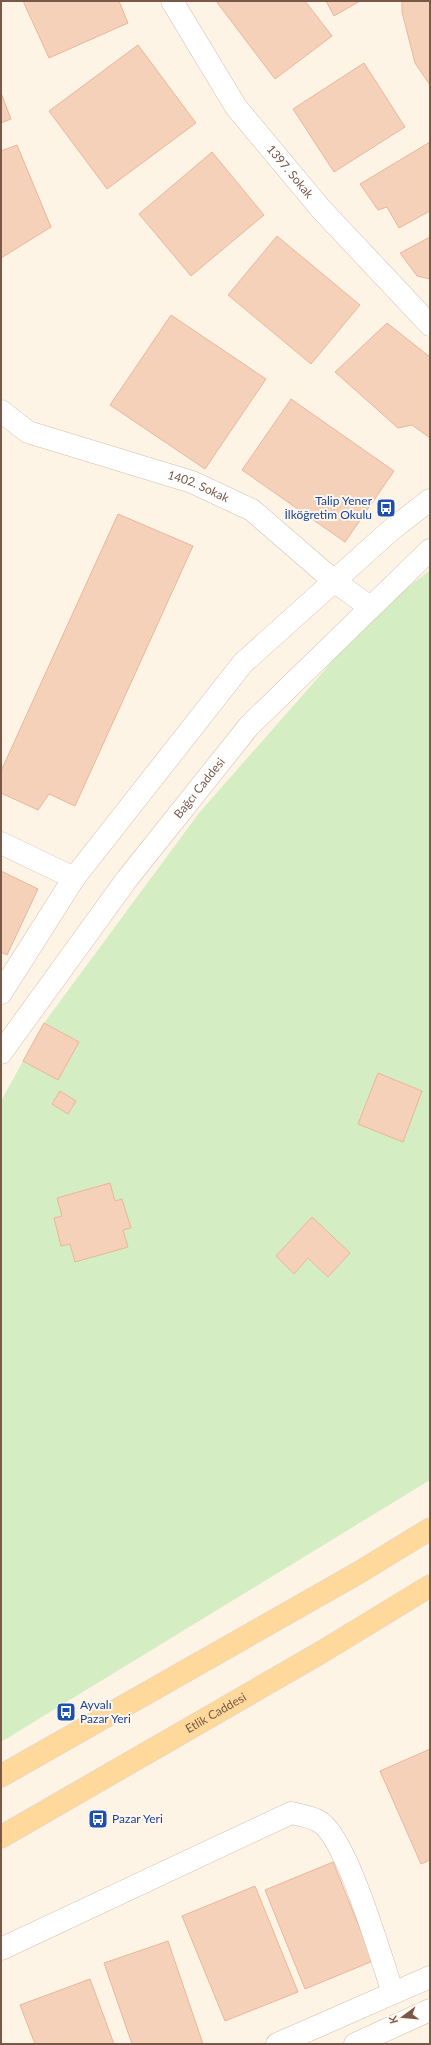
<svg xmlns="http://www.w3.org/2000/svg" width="431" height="2045" font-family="Lato,sans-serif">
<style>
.green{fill:#d4edc2}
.building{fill:#f6d1ba;stroke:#eab699}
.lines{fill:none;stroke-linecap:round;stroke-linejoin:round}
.street-casing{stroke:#d3bdac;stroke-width:23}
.secondary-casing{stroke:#d6bda9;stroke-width:23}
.primary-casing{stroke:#dcd4cf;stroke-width:23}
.street{stroke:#fff;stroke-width:22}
.secondary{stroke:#fff;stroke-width:22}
.primary{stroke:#ffd89b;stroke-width:22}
.labels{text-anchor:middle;stroke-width:4;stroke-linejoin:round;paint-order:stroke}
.street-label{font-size:12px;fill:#795847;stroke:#fff7ed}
.transit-label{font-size:12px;fill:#164399;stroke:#fff7ed;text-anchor:start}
</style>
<rect width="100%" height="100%" fill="#fef4e5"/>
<polygon class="green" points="430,570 430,1480 1,1742 1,1101 44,1023 199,813 358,632 392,600"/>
<g class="building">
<polygon points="23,1 119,1 128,23 49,58"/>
<polygon points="216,1 305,1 332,36 275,79"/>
<polygon points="326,1 360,1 334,16"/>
<polygon points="402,1 430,1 430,85 415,63 402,12"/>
<polygon points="138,45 196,123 107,189 49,111"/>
<polygon points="364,63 405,127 334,172 293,109"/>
<polygon points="1,93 11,119 1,123"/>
<polygon points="430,142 430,211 399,228 387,207 378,210 360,184"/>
<polygon points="17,145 51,227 1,258 1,151"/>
<polygon points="212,152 264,215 191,276 139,214"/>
<polygon points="277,236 360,305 311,364 228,295"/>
<polygon points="430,237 430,279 417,276 400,253"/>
<polygon points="171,315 266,379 205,469 110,405"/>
<polygon points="387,323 430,357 430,438 412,425 398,428 335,372"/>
<polygon points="291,399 394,471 345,542 242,470"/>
<polygon points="118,514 193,546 75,806 49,794 38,810 1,793 1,771"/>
<polygon points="1,871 38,889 7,955 1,952"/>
<polygon points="44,1023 79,1042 58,1080 23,1061"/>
<polygon points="378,1073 422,1091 403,1142 358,1124"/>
<polygon points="60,1091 76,1101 68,1114 52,1104"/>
<polygon points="110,1183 115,1201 122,1199 131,1228 123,1230 128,1247 75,1262 70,1244 61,1246 54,1218 62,1216 57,1198"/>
<polygon points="312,1217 350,1253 328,1277 308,1258 294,1274 276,1256"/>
<polygon points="430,1749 430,1860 421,1864 380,1771"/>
<polygon points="333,1862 373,1961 305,1989 265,1890"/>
<polygon points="255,1886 298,1992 225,2021 182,1916"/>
<polygon points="168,1941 203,2044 132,2044 104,1963"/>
<polygon points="90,1979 114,2044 35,2044 20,2005"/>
</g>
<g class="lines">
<defs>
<g id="street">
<path id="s1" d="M172,1L236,107L321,209L430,325"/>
<path id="s2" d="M1,411L28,432L192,482L252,510L334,581L370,607"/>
<polyline points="1,843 74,878"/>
<path d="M1,1949L291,1813C300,1815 312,1817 320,1822C347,1839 381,1958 393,1993"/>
</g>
<g id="secondary">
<polyline points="1,993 74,878 243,663 391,530 430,500"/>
<path id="s3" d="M1,1053L127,879L249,726L430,550"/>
<polyline points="277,2044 430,1977"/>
<polyline points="355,2044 430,2010"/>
</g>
<g id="primary">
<polyline points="1,1776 358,1573 430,1529"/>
<path id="s4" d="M1,1837L320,1653L430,1586"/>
</g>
</defs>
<use href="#street" class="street-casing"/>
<use href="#secondary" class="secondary-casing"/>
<use href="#primary" class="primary-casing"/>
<use href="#street" class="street"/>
<use href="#secondary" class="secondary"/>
<use href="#primary" class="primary"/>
</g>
<defs>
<symbol id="bus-square" viewBox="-11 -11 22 22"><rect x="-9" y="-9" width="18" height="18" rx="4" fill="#1a4fb4" stroke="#fff7ed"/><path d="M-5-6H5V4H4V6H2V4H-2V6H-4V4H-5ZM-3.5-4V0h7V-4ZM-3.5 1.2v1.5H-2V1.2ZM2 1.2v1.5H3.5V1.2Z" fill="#fff"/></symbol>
</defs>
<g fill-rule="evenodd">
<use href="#bus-square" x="375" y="497" width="22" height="22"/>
<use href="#bus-square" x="55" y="1701" width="22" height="22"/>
<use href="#bus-square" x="87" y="1808" width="22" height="22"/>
</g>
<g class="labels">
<g class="street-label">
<text dy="4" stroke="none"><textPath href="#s1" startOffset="208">1397. Sokak</textPath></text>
<text dy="4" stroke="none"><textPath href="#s2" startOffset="213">1402. Sokak</textPath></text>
<text dy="4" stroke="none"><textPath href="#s3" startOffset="331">Bağcı Caddesi</textPath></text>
<text dy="4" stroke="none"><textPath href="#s4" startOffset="248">Etlik Caddesi</textPath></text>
</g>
<g class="transit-label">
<text x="372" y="505" text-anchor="end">Talip Yener<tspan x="372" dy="14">İlköğretim Okulu</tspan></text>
<text x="80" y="1709">Ayvalı<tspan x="80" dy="14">Pazar Yeri</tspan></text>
<text x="112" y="1823">Pazar Yeri</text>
</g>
</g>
<rect width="431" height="2045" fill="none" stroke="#795847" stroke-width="4"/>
<g transform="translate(403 2017) rotate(254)" stroke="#fff7ed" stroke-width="3" paint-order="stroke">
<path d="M0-3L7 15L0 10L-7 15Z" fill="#795847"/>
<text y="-6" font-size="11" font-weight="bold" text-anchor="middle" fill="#795847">K</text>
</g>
</svg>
